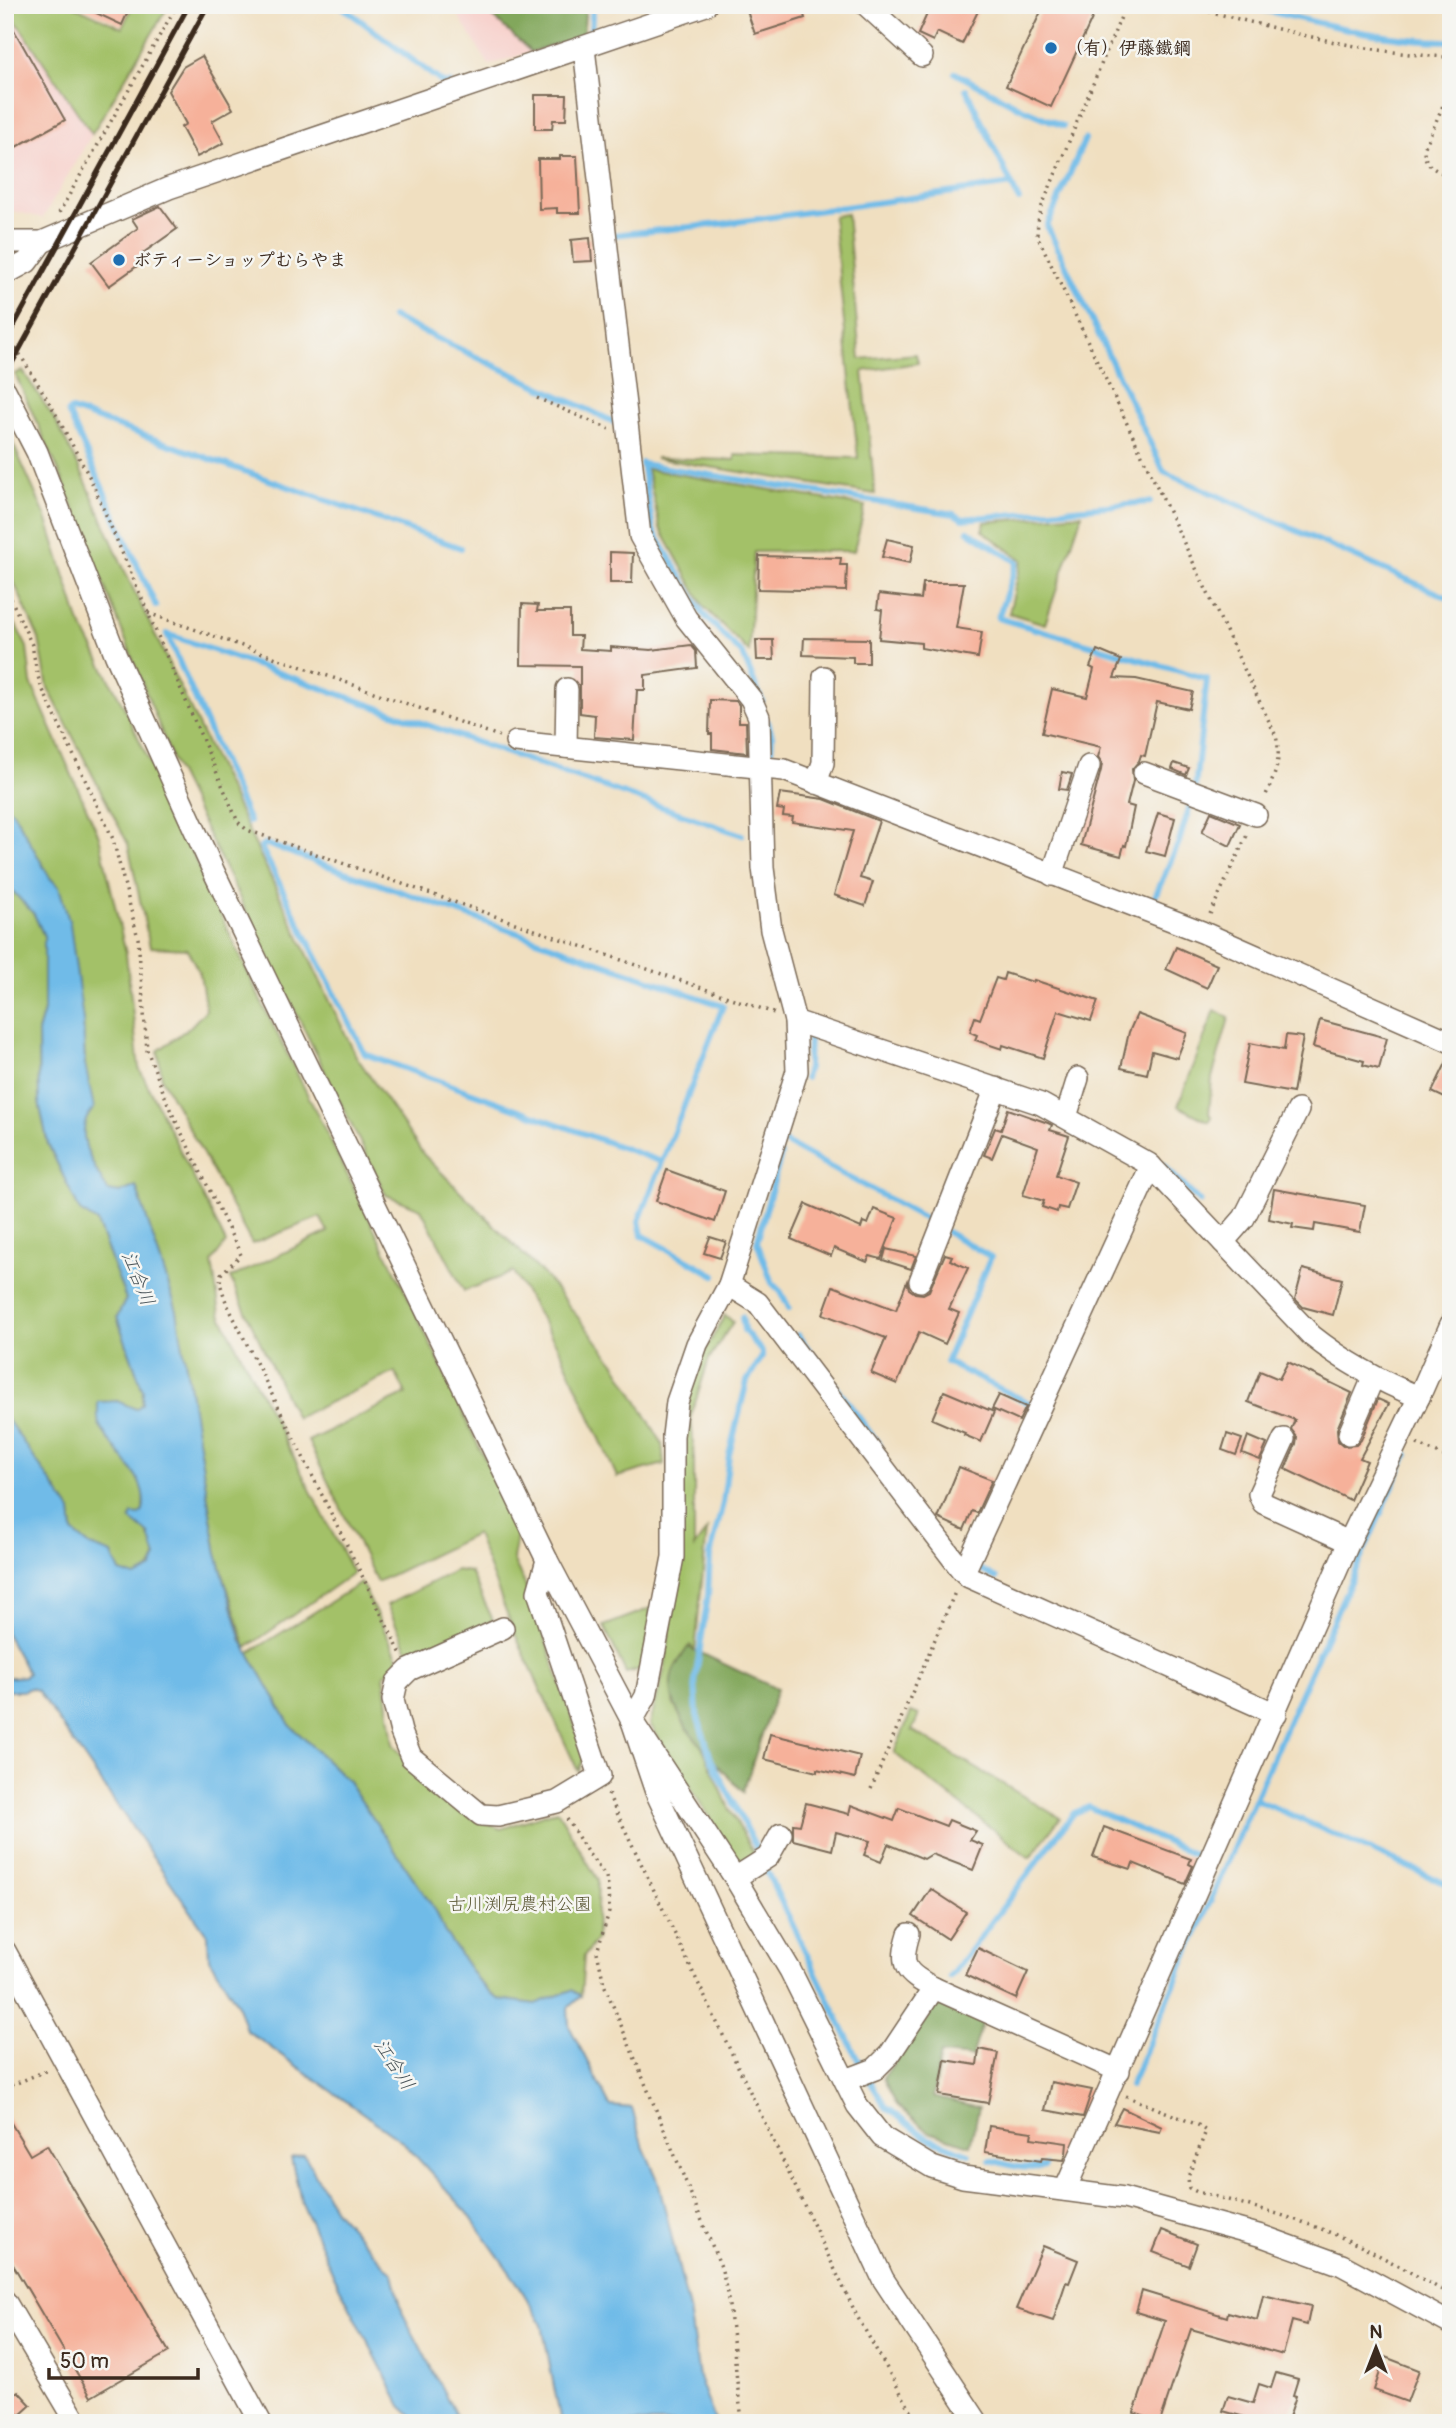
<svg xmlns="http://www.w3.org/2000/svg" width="1456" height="2428" font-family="Pangolin,'Klee One',sans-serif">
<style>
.built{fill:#f7d0cb}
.green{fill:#a3c168;stroke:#6f7643;stroke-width:2}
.forest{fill:#82a75c;stroke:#5e683d;stroke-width:2}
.water{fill:#6fbbe8;stroke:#557283;stroke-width:2}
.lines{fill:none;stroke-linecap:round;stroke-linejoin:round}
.stream{stroke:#6fbbe8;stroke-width:6}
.building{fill:#f6b19a}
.minor-casing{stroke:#7a6957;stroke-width:24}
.path{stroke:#7a6957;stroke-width:3.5;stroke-dasharray:2 5;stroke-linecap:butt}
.minor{stroke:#fff;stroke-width:21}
.rail{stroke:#3b2a1e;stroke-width:5}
.poi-dot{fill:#1f6fb2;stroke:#f6f6f2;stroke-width:2.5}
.labels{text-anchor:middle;stroke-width:5;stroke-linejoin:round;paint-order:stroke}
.poi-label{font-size:18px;font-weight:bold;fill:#3b2a1e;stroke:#f6f6f2;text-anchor:start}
.park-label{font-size:18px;fill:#5a5734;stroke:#f6f6f2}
.water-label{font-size:19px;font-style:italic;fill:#4b565b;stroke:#f6f6f2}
</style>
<rect width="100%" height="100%" fill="#f6f6f2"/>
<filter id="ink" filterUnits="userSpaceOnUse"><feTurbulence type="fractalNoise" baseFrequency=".0143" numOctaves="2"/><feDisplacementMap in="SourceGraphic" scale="14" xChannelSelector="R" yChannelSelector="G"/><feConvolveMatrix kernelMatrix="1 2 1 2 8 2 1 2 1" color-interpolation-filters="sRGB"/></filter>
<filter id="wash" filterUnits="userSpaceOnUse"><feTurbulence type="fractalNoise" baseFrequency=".00686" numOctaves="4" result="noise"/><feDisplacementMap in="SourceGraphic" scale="28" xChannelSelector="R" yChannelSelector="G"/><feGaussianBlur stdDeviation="1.57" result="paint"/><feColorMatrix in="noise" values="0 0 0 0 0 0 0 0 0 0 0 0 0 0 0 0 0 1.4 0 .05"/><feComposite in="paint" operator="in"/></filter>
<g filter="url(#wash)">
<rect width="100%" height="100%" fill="#f0dfc0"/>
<g class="built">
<polygon points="447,5 480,5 531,52 489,65 456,12"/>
<polygon points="5,6 92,134 43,218 5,209"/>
</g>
<g class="green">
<polygon points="5,5 72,5 122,28 133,5 169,5 92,134"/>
<polygon points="847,214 860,359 916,354 918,363 863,371 875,494 655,458 735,460 735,455 858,458 833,216"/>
<polygon points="23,371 55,420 83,475 127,576 356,1056 424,1155 545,1276 616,1365 662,1443 664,1464 617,1477 562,1354 513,1272 464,1291 421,1209 386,1195 177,771 62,478 15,374"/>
<polygon points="5,426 46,517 79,621 124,707 260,999 412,1305 518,1530 513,1559 531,1597 585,1756 578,1771 515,1634 476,1534 377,1582 308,1441 406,1394 395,1372 296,1418 230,1278 328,1232 320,1217 252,1244 162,1079 158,1051 191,1026 206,1010 200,974 187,949 150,947 128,844 48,688 39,639 5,562"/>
<polygon points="647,469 865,506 854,551 754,552 749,652 704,607 660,528"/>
<polygon points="1082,514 1045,624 1009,613 1022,560 983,531 985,522"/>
<path d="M5,604L27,647L31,683L99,836L126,954L139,1068L226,1243L212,1262L220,1314L353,1573L246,1648L217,1554L177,1311L136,1186L120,1193L108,1191C96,1170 75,1140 87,1115L83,1020L59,887L50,878L13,812L5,805Z"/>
<path d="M5,883L34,914L44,936V1011L38,1032L39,1102L48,1144L80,1211L97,1222L126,1299L117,1317L143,1391L142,1404L136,1410L117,1401L137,1478L144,1491L143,1511L141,1515H136C144,1527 164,1554 151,1568C148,1572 140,1575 136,1578L120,1572L112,1554L90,1546L73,1532L71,1511L5,1416Z"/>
<polygon points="1215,1010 1229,1018 1212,1078 1209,1114 1212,1117 1209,1122 1178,1106"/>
<polygon points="725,1315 733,1322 709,1359 691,1416 694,1453 694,1547 707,1530 695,1650 690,1645 672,1675 673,1703 686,1727 701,1744 728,1806 756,1858 741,1867 650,1724 665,1667 679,1562 680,1422 702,1356"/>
<polygon points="456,1570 470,1572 493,1620 412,1660 387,1605"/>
<polygon points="361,1583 401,1664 384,1675 393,1744 417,1774 472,1818 501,1829 557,1810 598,1880 596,1940 584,1956 581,1996 572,1990 535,2004 498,1999 478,1981 444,1931 437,1913 347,1780 290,1725 249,1653"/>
<polygon points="651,1608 645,1668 626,1673 604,1626"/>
<polygon points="911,1712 919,1715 912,1730 1060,1818 1030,1858 894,1753"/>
</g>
<g class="forest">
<polygon points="480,5 535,5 572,14 574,5 586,5 583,36 531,52"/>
<path d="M688,1647L777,1689L743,1792C719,1765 662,1715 672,1675C674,1666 683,1655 688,1647Z"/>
<polygon points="946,2005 983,2021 972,2057 940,2054 933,2097 979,2108 970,2145 929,2132 897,2105 883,2078 935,2007"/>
</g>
<g class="water">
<path d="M5,805L13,812L50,878L59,887L70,924L83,1020L85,1064L94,1108C70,1132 94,1167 108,1191L120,1193L136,1186L177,1311L217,1554L242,1641L290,1725L347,1780L437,1913L444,1931L478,1981L498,1999L535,2004L572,1990L581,1996L568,2008L569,2026L610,2106L632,2108L642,2144L658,2180L689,2310L699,2377L716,2423H561L542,2324L518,2284L467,2212L402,2141L246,2030L237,2003L209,1959L208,1936L37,1690L30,1688L23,1691H5V1678L25,1676L28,1673L5,1632V1416L71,1511L73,1532L90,1546L112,1554L120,1572L136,1577L152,1568L156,1558L149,1534L130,1519L132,1514L140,1515L143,1511C150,1475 113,1454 99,1424C97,1418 98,1409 98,1402L117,1401L136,1409L142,1404L143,1391L117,1317L126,1299L97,1222L80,1211L48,1144L39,1102L38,1032L44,1011V936L34,914L5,883Z"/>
<polygon points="304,2154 335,2210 393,2274 403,2314 460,2423 419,2423 401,2406 334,2276 301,2201 291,2158"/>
</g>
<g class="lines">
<g class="stream">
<polyline points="340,5 443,83 450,83"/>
<path d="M1241,5C1306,19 1384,42 1451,41"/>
<polyline points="591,31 593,5"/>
<polyline points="955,73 1021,108 1063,126"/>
<polyline points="966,89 1019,200"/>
<polyline points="1085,139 1047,226 1164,472 1451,599"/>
<polyline points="612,235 729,223 1012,184"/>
<polyline points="392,317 618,424"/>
<polyline points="642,463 653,530 703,614 743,655 762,701"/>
<polyline points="642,464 954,514 963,519 1150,502"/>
<polyline points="968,531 1017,562 998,618 1207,679 1195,788 1179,842 1153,901"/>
<polyline points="156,606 68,412 72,410 461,548"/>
<polyline points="167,634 742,835"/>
<polyline points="167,634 249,822"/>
<polyline points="768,722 772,736 771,750"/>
<polyline points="805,1078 808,1068 809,1035"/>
<polyline points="784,1142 931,1222"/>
<polyline points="781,1155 757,1242 772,1283 781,1292 789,1308"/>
<polyline points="662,1162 365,1054 261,847 266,844 723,1006 639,1221 642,1235 715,1275"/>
<polyline points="1163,1165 1200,1202"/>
<polyline points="947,1232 991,1257 946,1362 1037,1407"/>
<polyline points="742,1317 744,1330 762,1352 762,1357 747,1381 729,1455 723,1503 710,1556 708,1595 695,1682 697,1715 711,1759 760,1855"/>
<polyline points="798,1335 880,1446"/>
<polyline points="979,1563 977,1568 996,1578"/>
<polyline points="1255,1799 1451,1886"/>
<polyline points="764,1866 863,2070 886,2107 927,2138 969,2154"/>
<polyline points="950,1977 1074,1813 1089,1807 1202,1858"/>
<polyline points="1130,2086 1293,1711 1407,1454"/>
<path d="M990,2160C1008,2165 1026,2171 1045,2166"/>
</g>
</g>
<g id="blocks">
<g class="building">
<polygon points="79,5 131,5 122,25"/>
<polygon points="745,5 801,5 805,18 755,34"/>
<polygon points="931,5 981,5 962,44 937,32 933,41 918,34"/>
<polygon points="1044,5 1086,5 1096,10 1051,107 1006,86"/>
<polygon points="5,14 65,120 5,153"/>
<polygon points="202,56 233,109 212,121 224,143 197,157 181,127 186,124 168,91 183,67"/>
<polygon points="535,95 567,95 566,120 553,120 552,129 535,129"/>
<polygon points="560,156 577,156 580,213 557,213 557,208 539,209 538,159 560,159"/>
<polygon points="160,206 177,229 143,253 147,259 109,286 91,262 138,228 132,219"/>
<polygon points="590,238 592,261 573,262 571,240"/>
<polygon points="887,539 914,545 910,563 882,557"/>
<polygon points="610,552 633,553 632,583 610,583"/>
<polygon points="759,556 841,558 840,565 847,565 846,591 758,589"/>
<polygon points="923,583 964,583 956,628 982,632 978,658 921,648 921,643 879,639 882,610 877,609 879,594 921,599"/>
<polygon points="522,604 538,605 537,611 570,611 570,636 581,636 580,649 611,651 611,647 651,650 691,645 696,651 697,668 645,675 645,690 637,690 634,740 594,737 595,715 580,713 580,666 521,665"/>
<polygon points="804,638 869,639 869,663 853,663 853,657 803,655"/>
<polygon points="756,640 773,640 774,660 757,660"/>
<polygon points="1097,650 1121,660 1114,678 1136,679 1193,692 1189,709 1157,702 1145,756 1141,755 1139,761 1132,769 1133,781 1127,805 1134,807 1126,846 1124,845 1121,856 1081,845 1101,770 1102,763 1098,757 1101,747 1042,733 1052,689 1087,697 1094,669 1090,667"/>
<polygon points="710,700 736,701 739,705 739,722 746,722 747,753 712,749 712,734 709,734"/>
<polygon points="1174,763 1189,768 1186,775 1172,769"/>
<polygon points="1062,772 1072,774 1067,790 1059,789"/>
<polygon points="780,793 824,799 879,821 860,878 873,882 865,906 834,895 853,831 792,822 793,817 783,816 784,810 777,809"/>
<polygon points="1211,812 1240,824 1230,846 1202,832"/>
<polygon points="1158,813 1175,818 1165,856 1146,851"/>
<polygon points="1176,947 1217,965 1207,988 1166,969"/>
<polygon points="1005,973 1033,982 1034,980 1098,1001 1091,1021 1058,1011 1043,1058 1003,1045 1002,1049 975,1040 977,1035 970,1032 975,1017 980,1019 996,978 1003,980"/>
<polygon points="1137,1014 1187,1033 1177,1058 1152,1051 1147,1074 1121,1068 1129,1032"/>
<polygon points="1320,1020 1387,1038 1379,1069 1363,1065 1364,1061 1313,1047"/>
<polygon points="1286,1035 1303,1037 1293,1093 1242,1084 1250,1043 1284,1050"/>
<polygon points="1450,1055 1451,1055 1451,1101 1432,1092"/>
<polygon points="1008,1109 1048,1123 1052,1125 1050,1130 1069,1136 1056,1175 1076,1182 1067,1209 1058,1207 1057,1212 1042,1207 1044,1201 1023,1195 1038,1147 1002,1134 992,1158 984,1155 995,1128 1001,1130"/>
<polygon points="667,1170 725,1191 715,1222 656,1201"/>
<polygon points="1274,1189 1365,1205 1360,1232 1315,1224 1314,1231 1292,1228 1293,1224 1269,1219"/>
<polygon points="806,1204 861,1228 863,1222 868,1224 874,1209 897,1218 881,1259 870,1256 867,1262 834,1248 831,1256 791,1239"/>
<polygon points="710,1237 726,1242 720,1258 704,1253"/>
<polygon points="886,1249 916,1256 911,1269 883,1260"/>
<polygon points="945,1254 952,1256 950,1260 968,1268 949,1309 959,1313 945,1344 919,1332 897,1384 871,1373 886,1338 823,1314 833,1286 896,1310 907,1281 909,1289 915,1293 923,1294 929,1291"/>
<polygon points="1303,1269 1342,1279 1333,1315 1303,1307 1295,1299"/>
<polygon points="1288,1362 1352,1393 1337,1429 1338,1441 1344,1446 1356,1445 1361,1440 1378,1399 1389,1404 1360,1458 1367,1461 1350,1500 1285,1469 1296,1444 1297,1437 1291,1429 1295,1420 1248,1402 1260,1371 1279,1379"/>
<polygon points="944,1391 994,1412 981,1442 964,1435 965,1433 932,1419"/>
<polygon points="999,1395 1026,1407 1019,1421 992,1409"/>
<polygon points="1227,1434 1242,1439 1236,1455 1222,1450"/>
<polygon points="1248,1436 1267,1444 1260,1460 1242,1453"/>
<polygon points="959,1467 992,1480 977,1513 972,1511 964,1530 938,1518"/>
<polygon points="770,1734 860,1756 855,1778 817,1769 817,1772 764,1759"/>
<polygon points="806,1803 849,1814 851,1805 894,1821 899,1808 946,1826 949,1820 976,1831 970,1840 983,1845 973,1870 932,1854 924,1859 888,1844 881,1862 864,1855 870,1841 836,1832 832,1850 793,1840 793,1824 800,1825"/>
<polygon points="1104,1827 1191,1859 1189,1864 1193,1866 1185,1884 1133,1863 1131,1869 1093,1857"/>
<polygon points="931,1889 966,1912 948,1939 913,1916"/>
<polygon points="978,1948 1028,1972 1016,1999 965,1975"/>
<polygon points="979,2049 998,2053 988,2103 939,2095 945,2060 977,2065"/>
<polygon points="1051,2082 1092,2090 1083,2117 1045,2110"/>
<polygon points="1122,2108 1162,2127 1160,2132 1114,2123"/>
<polygon points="5,2113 30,2155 47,2145 169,2352 91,2397 5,2251"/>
<polygon points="989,2126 1032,2132 1031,2138 1067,2143 1066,2154 1064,2160 1042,2158 1041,2161 985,2152"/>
<polygon points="1162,2230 1197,2244 1189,2266 1153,2252"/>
<polygon points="1043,2246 1078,2260 1069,2283 1066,2282 1053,2321 1016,2309"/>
<polygon points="1142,2291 1227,2317 1228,2312 1257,2320 1263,2295 1311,2306 1307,2325 1292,2321 1283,2355 1191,2329 1160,2422 1134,2413 1165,2321 1136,2312"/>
<polygon points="1385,2357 1419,2370 1407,2402 1374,2390"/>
<polygon points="1276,2373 1298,2379 1293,2395 1296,2396 1287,2423 1266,2423 1223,2411 1228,2396 1253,2403 1259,2384 1271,2388"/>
<polygon points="18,2391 31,2405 19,2416 5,2401"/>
</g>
</g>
</g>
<g filter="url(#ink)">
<use href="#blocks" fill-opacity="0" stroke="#7a6957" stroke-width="2"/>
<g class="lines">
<defs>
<g id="minor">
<polyline points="866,5 922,56"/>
<polyline points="584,48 640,536 686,618 751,699 759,717 763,868 771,930 795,1021 797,1071 729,1285 697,1344 677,1402 673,1436 673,1557 646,1696 632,1721 656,1792 883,2279 978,2423"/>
<polyline points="5,242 42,242 169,188 706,5"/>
<polyline points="5,274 27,262 42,242"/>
<polyline points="5,390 37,452 116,656 213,870 547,1560 632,1721 735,1878 790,1970 857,2105 882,2137 932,2167 963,2177 1124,2198 1262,2236 1342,2265 1451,2324"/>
<polyline points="516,742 784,770 1202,932 1451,1042"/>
<polyline points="566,747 567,689"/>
<polyline points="1144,773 1256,815"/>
<polyline points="816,783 823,763 824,677"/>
<polyline points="1052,875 1089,766"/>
<path d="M795,1021L1041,1104L1149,1164L1312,1336C1346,1363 1379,1381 1419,1397"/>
<polyline points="1066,1117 1078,1078"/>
<polyline points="1223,1242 1244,1218 1298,1110"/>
<polyline points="920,1281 996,1088"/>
<polyline points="729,1285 758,1303 960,1568 969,1577 1276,1714"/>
<polyline points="1349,1434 1373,1378"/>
<polyline points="1284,1439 1259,1494 1263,1503 1349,1542"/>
<polyline points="964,1572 1151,1166"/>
<polyline points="503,1628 409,1670 397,1682 393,1700 401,1732 411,1757 481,1815 498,1816 557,1802 600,1776 538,1592 547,1560"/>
<polyline points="735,1878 768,1857 781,1834"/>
<path d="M909,1934C899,1966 905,1973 934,1988"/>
<polyline points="5,1951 261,2423"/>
<polyline points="846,2080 875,2069 890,2054 934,1988 1119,2071"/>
<polyline points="1065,2190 1349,1542 1419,1397 1451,1324"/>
<polyline points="5,2301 77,2423"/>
</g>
</defs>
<use href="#minor" class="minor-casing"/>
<g class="path">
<path d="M1126,5L1042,206L1038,221L1037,235L1276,736C1282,760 1275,775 1265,797"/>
<path d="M1182,5C1270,26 1360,54 1451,57"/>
<path d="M1451,87L1424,149C1424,167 1436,170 1451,177"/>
<polyline points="59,213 177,5"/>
<polyline points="5,330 52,407 90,478 238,822 247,830 774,1013"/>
<polyline points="537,398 609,429"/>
<polyline points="5,586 32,645 37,673 41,686 113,839 138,938 147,1050 170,1109 241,1255 221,1274 220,1283 226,1302 401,1654"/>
<polyline points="148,613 499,736"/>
<polyline points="1210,914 1248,833"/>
<polyline points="1417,1444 1451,1459"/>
<polyline points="871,1789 956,1590"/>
<polyline points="608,1794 857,2316 918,2423"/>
<path d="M567,1819L586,1850L606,1877L608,1886L609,1912L597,1952L604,1984L721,2267C735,2318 733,2371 743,2423"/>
<polyline points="5,2088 48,2070"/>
<path d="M1126,2096L1198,2125L1206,2131L1188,2177L1189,2188L1197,2192C1244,2204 1291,2216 1336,2235C1376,2252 1413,2274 1451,2295"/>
</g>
<use href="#minor" class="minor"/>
<g class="rail">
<polyline points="5,342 189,5"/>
<polyline points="5,376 208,5"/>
</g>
</g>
</g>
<g class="poi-dot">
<circle cx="1051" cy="48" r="7"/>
<circle cx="119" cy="260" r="7"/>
</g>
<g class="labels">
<g class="poi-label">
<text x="1065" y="54">（有）伊藤鐵鋼</text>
<text x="133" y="266">ボティーショップむらやま</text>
</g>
<g class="park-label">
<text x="520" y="1910">古川渕尻農村公園</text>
</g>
<g class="water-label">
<text transform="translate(139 1278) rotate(68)" y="7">江合川</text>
<text transform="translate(395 2064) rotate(57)" y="7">江合川</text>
</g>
</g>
<rect width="1456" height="2428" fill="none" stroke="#f6f6f2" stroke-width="28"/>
<g transform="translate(1376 2348)" stroke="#f6f6f2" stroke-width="5" paint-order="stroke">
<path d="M0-5L12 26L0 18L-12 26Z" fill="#3b2a1e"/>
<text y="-10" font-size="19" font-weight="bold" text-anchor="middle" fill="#3b2a1e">N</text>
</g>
<path d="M49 2368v10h149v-10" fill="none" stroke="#3b2a1e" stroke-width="3.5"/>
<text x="60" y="2368" font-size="21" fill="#3b2a1e" stroke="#f6f6f2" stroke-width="5" paint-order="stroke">50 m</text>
</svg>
